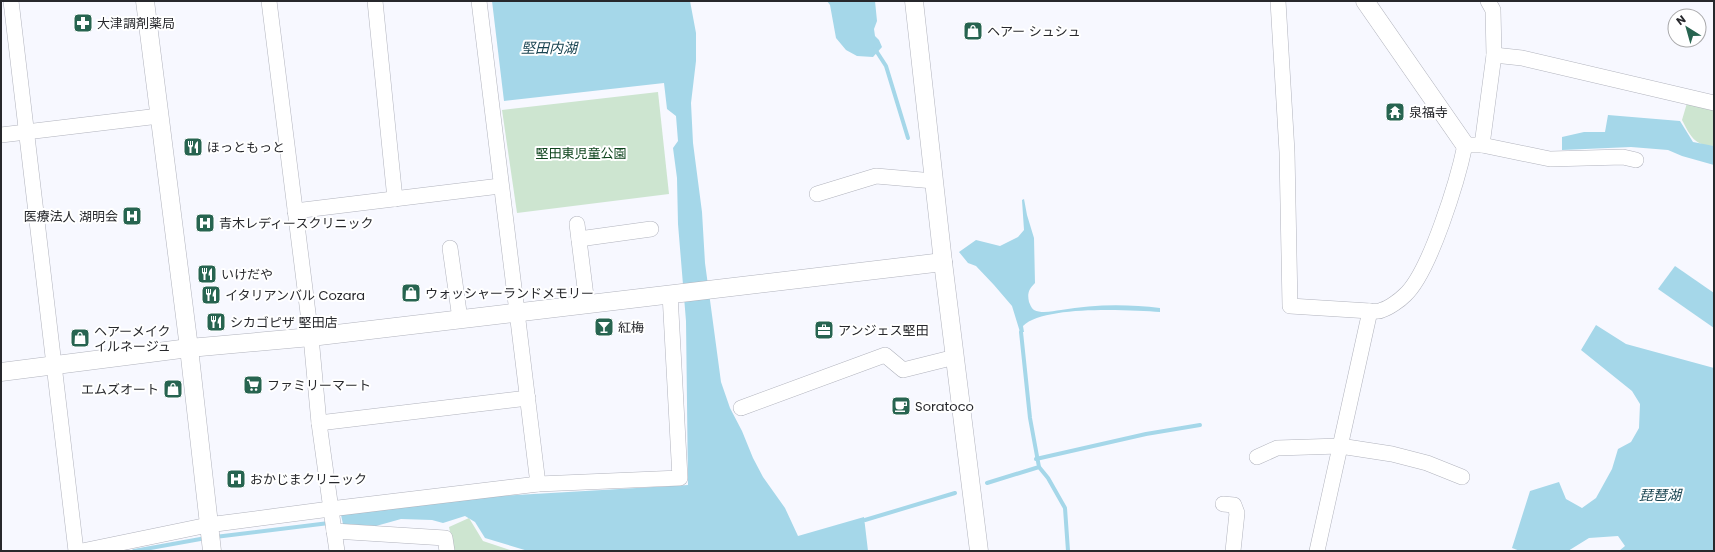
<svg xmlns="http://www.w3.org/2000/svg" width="1715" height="552" font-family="Poppins,'Noto Sans JP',sans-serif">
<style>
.green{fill:#cde5d0}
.water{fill:#a5d7e9}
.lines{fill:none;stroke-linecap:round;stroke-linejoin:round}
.stream{stroke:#a5d7e9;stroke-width:4}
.minor-casing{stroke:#b1b3bd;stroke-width:16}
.tertiary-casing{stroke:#b1b3bd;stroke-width:19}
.minor{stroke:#fff;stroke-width:15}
.tertiary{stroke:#fff;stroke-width:18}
.labels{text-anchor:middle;stroke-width:4;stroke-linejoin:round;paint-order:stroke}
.poi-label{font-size:13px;fill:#27282c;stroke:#fff;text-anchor:start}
.park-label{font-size:13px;fill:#0e441d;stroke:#fff}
.water-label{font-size:14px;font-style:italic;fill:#184350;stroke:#fff}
</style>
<rect width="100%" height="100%" fill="#f7f8ff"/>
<g class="green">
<polygon points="658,92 669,194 517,213 502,110"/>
<path d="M1687,103L1714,108V146C1694,146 1690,135 1682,120Z"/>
<polygon points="469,518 483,541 513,551 454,551 449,527"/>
</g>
<g class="water">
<polygon points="492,1 690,1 696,33 696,61 691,103 693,143 702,212 705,263 721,382 730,408 742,431 753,458 763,477 785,508 798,536 864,517 868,551 528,551 485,538 475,522 465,516 443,523 432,520 401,519 376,526 343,524 341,515 498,496 688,485 686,321 678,224 677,178 673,148 678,141 676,116 667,109 664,83 504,101"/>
<polygon points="827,1 875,1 877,21 874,29 875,36 879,40 882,47 873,57 857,56 846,50 836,38 830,5"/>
<polygon points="1608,115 1680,121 1693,142 1714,146 1714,165 1682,156 1668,150 1631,147 1562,150 1562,137 1584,132 1605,132"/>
<path d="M1024,199L1027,215L1034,238L1035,283C1029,289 1027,293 1029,302C1030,304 1031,308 1034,310C1042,314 1053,311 1061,310C1094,304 1128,304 1160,308V312C1130,310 1044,305 1023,326L1024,332H1020L1012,306L994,285L976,266L968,263L959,252L976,240L1000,246L1018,237L1024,230L1022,200Z"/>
<polygon points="1675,266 1714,293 1714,328 1658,289"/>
<polygon points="1596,325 1626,344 1714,368 1714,551 1619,551 1625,546 1618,536 1589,538 1568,551 1520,551 1512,548 1530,491 1559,482 1566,499 1582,508 1596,498 1612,469 1618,449 1631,442 1639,428 1640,404 1632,391 1581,350"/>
</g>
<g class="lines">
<g class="stream">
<polyline points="875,49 886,66 908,138"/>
<polyline points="1036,459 1146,434 1200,425"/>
<polyline points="1039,467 1048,478 1065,508 1068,551"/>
<polyline points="987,483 1039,467 1030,418 1021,332"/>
<polyline points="865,520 955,493"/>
<polyline points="215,537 329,523"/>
<polyline points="134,551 206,538"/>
</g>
<defs>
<g id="minor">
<polyline points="11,1 76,551"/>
<polyline points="269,1 311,337 319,423 334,531"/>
<polyline points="375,1 395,199"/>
<polyline points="479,1 538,484"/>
<path d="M1278,1L1287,152L1290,306L1370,311C1374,311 1379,312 1382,310C1389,308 1400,300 1405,295C1430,272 1458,179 1465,145H1482L1494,55L1493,10L1488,1"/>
<polyline points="1494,55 1522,58 1714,103"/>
<polyline points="1,135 159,116"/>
<polyline points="1482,145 1550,159 1623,157 1636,160"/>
<polyline points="817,194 876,176 934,181"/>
<polyline points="295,211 500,186"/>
<polyline points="577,224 587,304"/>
<polyline points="579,239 651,229"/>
<polyline points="450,248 460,319"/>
<polyline points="741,408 885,355 903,370 955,357"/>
<polyline points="319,423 528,398"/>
<polyline points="1257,457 1277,448 1340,446 1392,454 1427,463 1462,477"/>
<polyline points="1223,504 1234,505 1237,513 1233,551"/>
<polyline points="82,551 208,525 330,509 538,484 680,478 670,294"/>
<polyline points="337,551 334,531 445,538 447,551"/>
<polyline points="1317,551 1370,311"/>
</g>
<g id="tertiary">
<polyline points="145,1 189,348 212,551"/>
<polyline points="914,1 943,262 979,551"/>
<polyline points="1365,1 1465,145"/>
<polyline points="1,372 189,348 311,337 943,262"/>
</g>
</defs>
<use href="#minor" class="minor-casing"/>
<use href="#tertiary" class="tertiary-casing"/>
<use href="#minor" class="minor"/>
<use href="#tertiary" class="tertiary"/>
</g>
<defs>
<symbol id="pharmacy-square" viewBox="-11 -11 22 22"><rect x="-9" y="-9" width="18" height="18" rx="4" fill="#276450" stroke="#fff"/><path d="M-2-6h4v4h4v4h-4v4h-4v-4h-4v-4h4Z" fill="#fff"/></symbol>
<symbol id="shop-square" viewBox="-11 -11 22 22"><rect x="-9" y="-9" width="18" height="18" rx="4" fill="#276450" stroke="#fff"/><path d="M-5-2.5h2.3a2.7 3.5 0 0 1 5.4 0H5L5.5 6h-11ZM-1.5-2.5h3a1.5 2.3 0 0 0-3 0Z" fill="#fff"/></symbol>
<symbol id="temple-square" viewBox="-11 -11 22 22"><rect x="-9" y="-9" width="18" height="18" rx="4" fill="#276450" stroke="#fff"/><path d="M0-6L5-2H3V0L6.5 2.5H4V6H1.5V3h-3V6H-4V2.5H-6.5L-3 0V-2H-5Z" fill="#fff"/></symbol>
<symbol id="restaurant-square" viewBox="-11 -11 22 22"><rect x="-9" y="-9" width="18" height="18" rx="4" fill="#276450" stroke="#fff"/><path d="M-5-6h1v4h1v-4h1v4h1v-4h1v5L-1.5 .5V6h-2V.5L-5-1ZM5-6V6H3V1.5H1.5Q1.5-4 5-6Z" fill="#fff"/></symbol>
<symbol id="hospital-square" viewBox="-11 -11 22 22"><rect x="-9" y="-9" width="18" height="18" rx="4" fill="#276450" stroke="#fff"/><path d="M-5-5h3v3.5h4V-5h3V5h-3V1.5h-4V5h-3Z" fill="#fff"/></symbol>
<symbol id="bar-square" viewBox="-11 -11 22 22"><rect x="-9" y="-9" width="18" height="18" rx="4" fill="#276450" stroke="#fff"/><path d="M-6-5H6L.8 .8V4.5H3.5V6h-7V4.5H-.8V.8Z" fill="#fff"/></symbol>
<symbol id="office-square" viewBox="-11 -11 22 22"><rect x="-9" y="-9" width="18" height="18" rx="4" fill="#276450" stroke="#fff"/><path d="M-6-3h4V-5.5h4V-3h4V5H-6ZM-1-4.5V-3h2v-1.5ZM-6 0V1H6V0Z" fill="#fff"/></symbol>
<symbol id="supermarket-square" viewBox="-11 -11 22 22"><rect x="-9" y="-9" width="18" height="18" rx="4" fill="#276450" stroke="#fff"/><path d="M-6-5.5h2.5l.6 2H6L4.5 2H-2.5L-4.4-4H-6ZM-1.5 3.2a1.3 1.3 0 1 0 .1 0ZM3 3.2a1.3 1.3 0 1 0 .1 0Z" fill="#fff"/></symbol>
<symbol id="cafe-square" viewBox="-11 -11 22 22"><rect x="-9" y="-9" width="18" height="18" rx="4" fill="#276450" stroke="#fff"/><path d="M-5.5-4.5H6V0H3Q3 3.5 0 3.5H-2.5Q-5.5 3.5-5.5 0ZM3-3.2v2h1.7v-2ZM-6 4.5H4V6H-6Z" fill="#fff"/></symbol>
</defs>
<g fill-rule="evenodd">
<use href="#pharmacy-square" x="72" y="12" width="22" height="22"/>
<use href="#shop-square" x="962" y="20" width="22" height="22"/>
<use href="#temple-square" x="1384" y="101" width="22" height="22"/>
<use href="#restaurant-square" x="182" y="136" width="22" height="22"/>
<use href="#hospital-square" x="121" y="205" width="22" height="22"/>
<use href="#hospital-square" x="194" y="212" width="22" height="22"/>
<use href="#restaurant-square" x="196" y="263" width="22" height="22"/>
<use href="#shop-square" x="400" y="282" width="22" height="22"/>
<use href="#restaurant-square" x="200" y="284" width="22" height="22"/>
<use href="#restaurant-square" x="205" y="311" width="22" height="22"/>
<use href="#bar-square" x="593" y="316" width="22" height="22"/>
<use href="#office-square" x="813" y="319" width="22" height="22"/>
<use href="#shop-square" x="69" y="327" width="22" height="22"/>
<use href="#supermarket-square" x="242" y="374" width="22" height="22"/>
<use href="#shop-square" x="162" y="378" width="22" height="22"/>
<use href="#cafe-square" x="890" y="395" width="22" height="22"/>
<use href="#hospital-square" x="225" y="468" width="22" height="22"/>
</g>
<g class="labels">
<g class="poi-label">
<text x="97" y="28">大津調剤薬局</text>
<text x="987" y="36">ヘアー シュシュ</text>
<text x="1409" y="117">泉福寺</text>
<text x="207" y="152">ほっともっと</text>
<text x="118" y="221" text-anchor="end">医療法人 湖明会</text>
<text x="219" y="228">青木レディースクリニック</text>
<text x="221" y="279">いけだや</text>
<text x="425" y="298">ウォッシャーランドメモリー</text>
<text x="225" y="300">イタリアンバル Cozara</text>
<text x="230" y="327">シカゴピザ 堅田店</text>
<text x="618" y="332">紅梅</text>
<text x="838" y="335">アンジェス堅田</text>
<text x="94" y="336">ヘアーメイク<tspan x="94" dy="15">イルネージュ</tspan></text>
<text x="267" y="390">ファミリーマート</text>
<text x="159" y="394" text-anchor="end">エムズオート</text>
<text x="915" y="411">Soratoco</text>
<text x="250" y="484">おかじまクリニック</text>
</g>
<g class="park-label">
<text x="581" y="158">堅田東児童公園</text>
</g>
<g class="water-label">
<text x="549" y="53">堅田内湖</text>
<text x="1660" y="500">琵琶湖</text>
</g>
</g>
<rect width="1715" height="552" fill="none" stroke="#27282c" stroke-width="4"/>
<g transform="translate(1687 28) rotate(323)"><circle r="19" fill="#ffffff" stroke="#a9a9ab"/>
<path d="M0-3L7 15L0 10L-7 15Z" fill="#276450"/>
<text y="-6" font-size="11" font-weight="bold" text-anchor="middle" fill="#27282c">N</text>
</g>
</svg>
